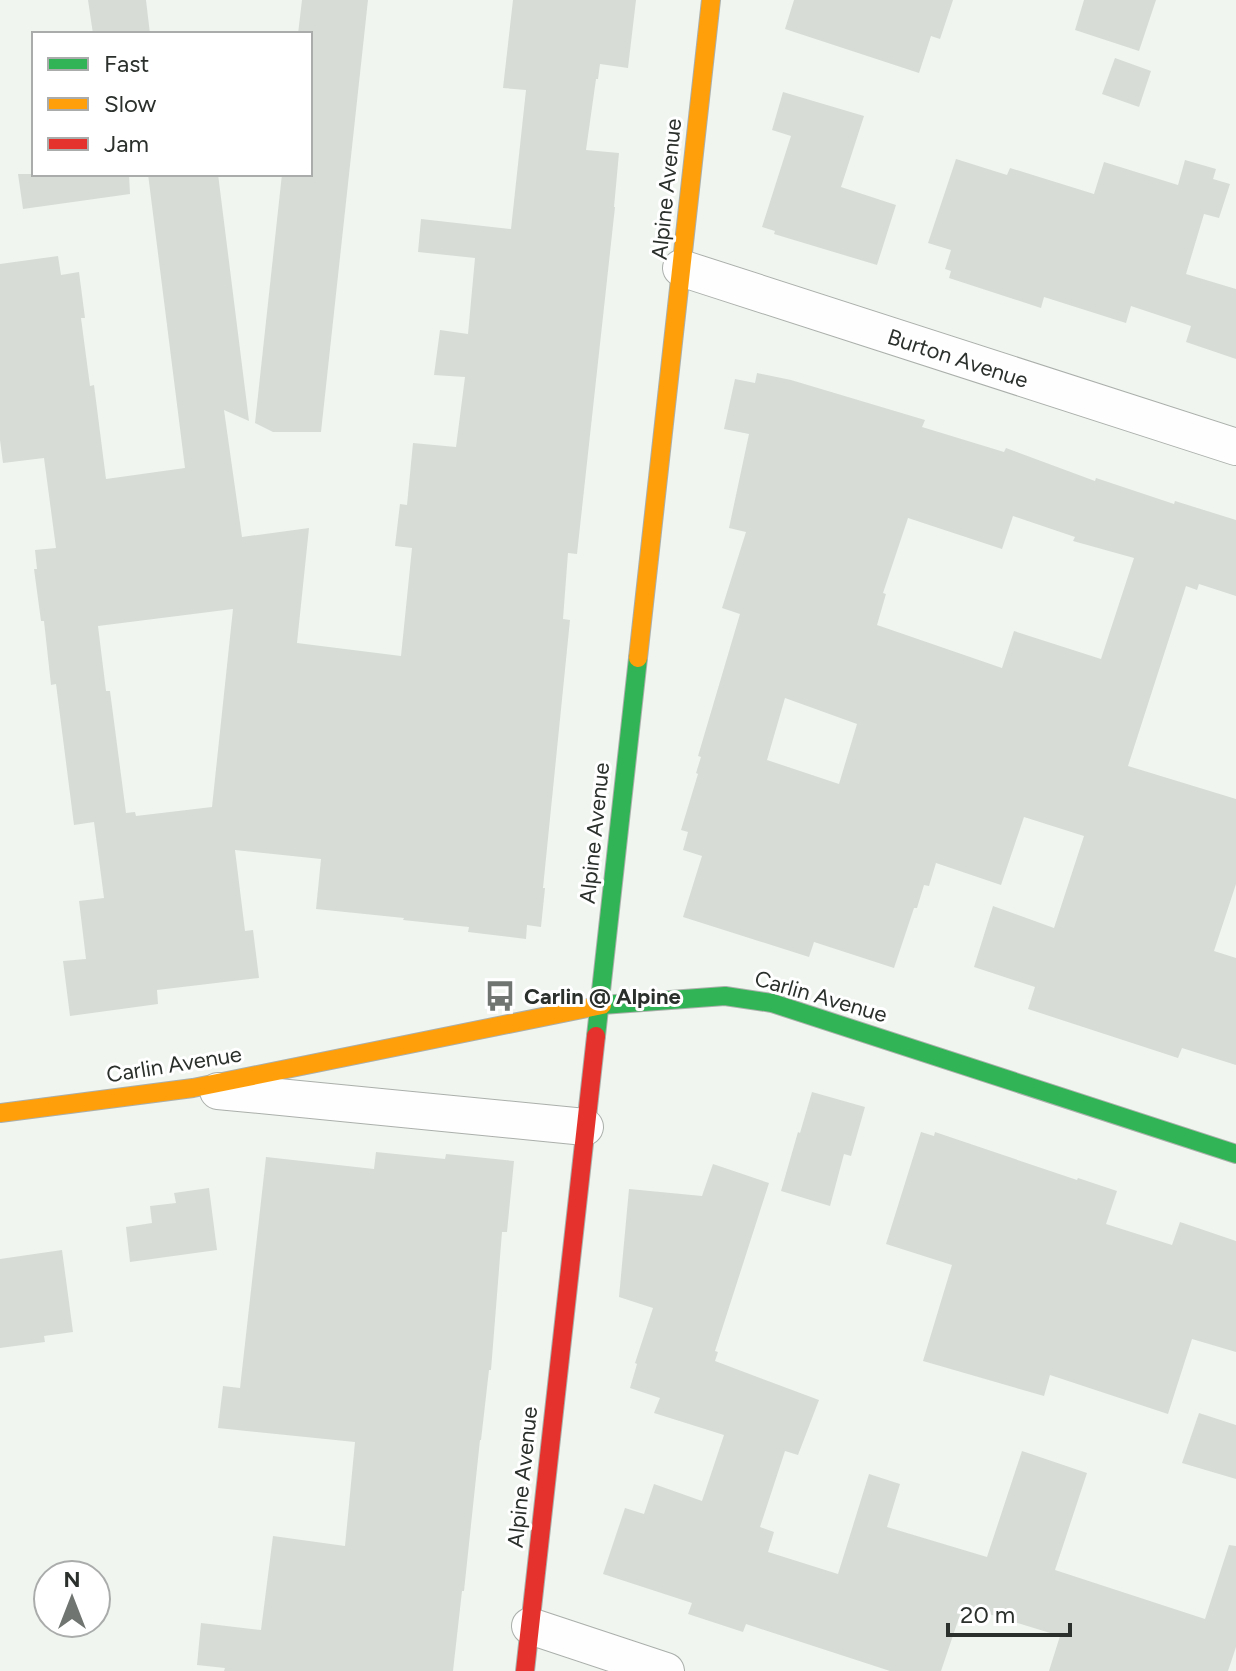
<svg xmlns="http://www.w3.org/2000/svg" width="1236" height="1671" font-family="Figtree,sans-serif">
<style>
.building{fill:#d7dcd7;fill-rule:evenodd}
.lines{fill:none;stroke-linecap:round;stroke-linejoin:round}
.street-casing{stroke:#abafab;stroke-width:38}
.fast-casing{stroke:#abafab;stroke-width:20}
.slow-casing{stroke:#abafab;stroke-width:20}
.jam-casing{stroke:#abafab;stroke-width:20}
.street{stroke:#fdfefd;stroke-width:36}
.fast{stroke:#30b455;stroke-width:18}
.slow{stroke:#ff9f0a;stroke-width:18}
.jam{stroke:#e5322d;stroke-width:18}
.labels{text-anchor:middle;stroke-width:6;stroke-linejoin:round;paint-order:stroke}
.street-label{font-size:22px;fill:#2b302c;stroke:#fff}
.poi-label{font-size:22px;font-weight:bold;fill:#2b302c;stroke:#fff;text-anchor:start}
</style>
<rect width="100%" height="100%" fill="#f0f5f0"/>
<g class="building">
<polygon points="88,0 146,0 150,34 93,34"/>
<polygon points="302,0 368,0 321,432 273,432 255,423 282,174 310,174 310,34 298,34"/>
<path d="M513,0H636L628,68L600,64L598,79H596L586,150L619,153L614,207H615L577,554L568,553L563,619L570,620L543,888H545L541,927L527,925L526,939L468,932L469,927L403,920L404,918L316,909L321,859L235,850L245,931L253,930L259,978L157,990L158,1004L70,1016L63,961L86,959L79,901L104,898L94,822L74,825L56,684L51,685L44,621H41L34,569H37L35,550L56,548L44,458L3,463L0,440V264L58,256L61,275L79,272L85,318H81L90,386L94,385L106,479L185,468L148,174H218L249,421L224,410L242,537L309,528L297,643L401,656L412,548L395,546L400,504L407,505L413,443L456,447L465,377L434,375L440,330L468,334L475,258L418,252L421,219L511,229L526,90L503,88ZM233,609L212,807L136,816L135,812L126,813L110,691H106L98,626Z"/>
<polygon points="794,0 953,0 940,39 931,36 919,73 785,29"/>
<polygon points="1084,0 1156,0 1139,51 1075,30"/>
<polygon points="1115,58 1151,71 1139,107 1102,94"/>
<polygon points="783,92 864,116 841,187 896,205 877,265 774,234 775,231 762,227 791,136 772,130"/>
<polygon points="956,159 1007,175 1010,168 1094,194 1104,162 1178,185 1185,160 1216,169 1213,179 1230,184 1219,218 1204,214 1186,274 1236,289 1236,359 1186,342 1191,326 1131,306 1126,323 1044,297 1041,308 949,278 951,271 945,269 951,250 928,243"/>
<polygon points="18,174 129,174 130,194 23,209"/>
<path d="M757,373L791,380L925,420L922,427L1004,452L1006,448L1095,481L1096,478L1174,504L1175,501L1236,520V596L1199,584L1197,590L1186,586L1128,766L1236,799V884L1214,951L1236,958V1065L1182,1048L1178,1058L1028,1009L1035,987L974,967L993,906L1054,928L1084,836L1024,817L1001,885L936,863L929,886L924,885L917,908H914L894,968L814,942L809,957L683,917L702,856L683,850L688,832L681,830L698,774L696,773L701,757L698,756L740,614L722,608L746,532L729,528L749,434L724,429L735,379L755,383ZM1013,516L1075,537L1073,541L1134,558L1101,659L1014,631L1002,668L877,625L886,594L883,593L908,518L1002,549ZM785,698L857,724L839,784L767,760Z"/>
<polygon points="812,1092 865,1107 851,1156 844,1154 830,1206 781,1191 798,1132 800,1133"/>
<polygon points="921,1132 934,1136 935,1132 1077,1180 1078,1178 1117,1191 1106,1224 1172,1245 1180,1222 1236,1241 1236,1352 1192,1339 1168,1414 1050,1375 1044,1396 923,1361 952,1265 886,1244"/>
<polygon points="376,1152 445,1159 446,1154 514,1161 507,1232 502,1232 491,1370 489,1370 481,1440 480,1440 464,1591 462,1591 453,1671 224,1671 225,1668 197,1665 201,1623 261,1630 273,1536 345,1546 355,1442 218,1428 223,1386 240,1388 266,1157 374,1169"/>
<polygon points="713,1164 769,1183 715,1351 718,1352 715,1361 819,1400 798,1455 785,1451 760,1527 774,1532 768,1552 838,1574 869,1474 900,1484 887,1527 987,1557 1022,1451 1087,1473 1055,1570 1205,1619 1229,1545 1236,1546 1236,1647 1228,1671 1049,1671 1060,1636 963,1606 941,1671 890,1671 746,1624 743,1632 688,1614 692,1603 603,1574 625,1508 644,1514 654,1484 702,1501 724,1435 654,1413 660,1398 630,1388 637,1364 635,1363 653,1308 619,1297 629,1189 702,1196"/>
<polygon points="209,1188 217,1250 130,1262 126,1227 152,1223 150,1206 176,1203 174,1193"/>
<polygon points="62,1250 73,1332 44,1336 45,1342 0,1348 0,1259"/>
<polygon points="1199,1413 1236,1425 1236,1479 1182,1463"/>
</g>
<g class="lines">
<defs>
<g id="street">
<polyline points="681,268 1236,447"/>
<polyline points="218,1091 585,1127"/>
<polyline points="530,1626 666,1671"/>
</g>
<g id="fast">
<polyline points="602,1005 725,996 772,1003 1236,1154"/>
<polyline points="596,1036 638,658"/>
</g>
<g id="slow">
<polyline points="638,658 711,0"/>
<polyline points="0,1113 193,1088 602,1005"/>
</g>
<polyline id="jam" points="525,1671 596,1036"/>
</defs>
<use href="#street" class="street-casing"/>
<use href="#fast" class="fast-casing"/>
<use href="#slow" class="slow-casing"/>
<use href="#jam" class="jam-casing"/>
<use href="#street" class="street"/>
<use href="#fast" class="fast"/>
<use href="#slow" class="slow"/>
<use href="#jam" class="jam"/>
</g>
<defs>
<symbol id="bus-bare" viewBox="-9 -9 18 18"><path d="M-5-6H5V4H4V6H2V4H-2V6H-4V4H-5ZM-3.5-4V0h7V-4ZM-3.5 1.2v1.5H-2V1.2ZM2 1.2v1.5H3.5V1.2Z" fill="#707571" stroke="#fff" stroke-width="2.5" paint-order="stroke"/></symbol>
</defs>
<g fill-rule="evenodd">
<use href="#bus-bare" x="478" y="974" width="44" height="44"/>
</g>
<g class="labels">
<g class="street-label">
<text transform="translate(666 189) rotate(-84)" y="8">Alpine Avenue</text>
<text transform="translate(958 358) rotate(18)" y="8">Burton Avenue</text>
<text transform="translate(594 833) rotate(-84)" y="8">Alpine Avenue</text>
<text transform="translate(821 996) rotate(16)" y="8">Carlin Avenue</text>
<text transform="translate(174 1064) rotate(-9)" y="8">Carlin Avenue</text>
<text transform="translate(522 1477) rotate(-84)" y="8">Alpine Avenue</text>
</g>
<g class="poi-label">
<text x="524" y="1004">Carlin @ Alpine</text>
</g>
</g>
<rect x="32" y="32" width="280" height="144" fill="#ffffff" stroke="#aaacab" stroke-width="2"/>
<rect x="48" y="58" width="40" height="12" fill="#30b455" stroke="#aaacab" stroke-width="2"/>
<text x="104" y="72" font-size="24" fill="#2b302c">Fast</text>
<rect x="48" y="98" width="40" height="12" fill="#ff9f0a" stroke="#aaacab" stroke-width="2"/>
<text x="104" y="112" font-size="24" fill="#2b302c">Slow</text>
<rect x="48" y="138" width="40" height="12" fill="#e5322d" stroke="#aaacab" stroke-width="2"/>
<text x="104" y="152" font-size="24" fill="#2b302c">Jam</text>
<g transform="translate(72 1599)"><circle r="38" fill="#ffffff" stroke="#aaacab" stroke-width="2"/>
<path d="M0-6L14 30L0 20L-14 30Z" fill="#707571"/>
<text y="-12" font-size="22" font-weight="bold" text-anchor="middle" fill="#2b302c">N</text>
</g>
<path d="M948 1623v12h122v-12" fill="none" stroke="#2b302c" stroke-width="4"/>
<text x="960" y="1623" font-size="24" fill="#2b302c" stroke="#ffffff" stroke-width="6" paint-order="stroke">20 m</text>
</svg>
